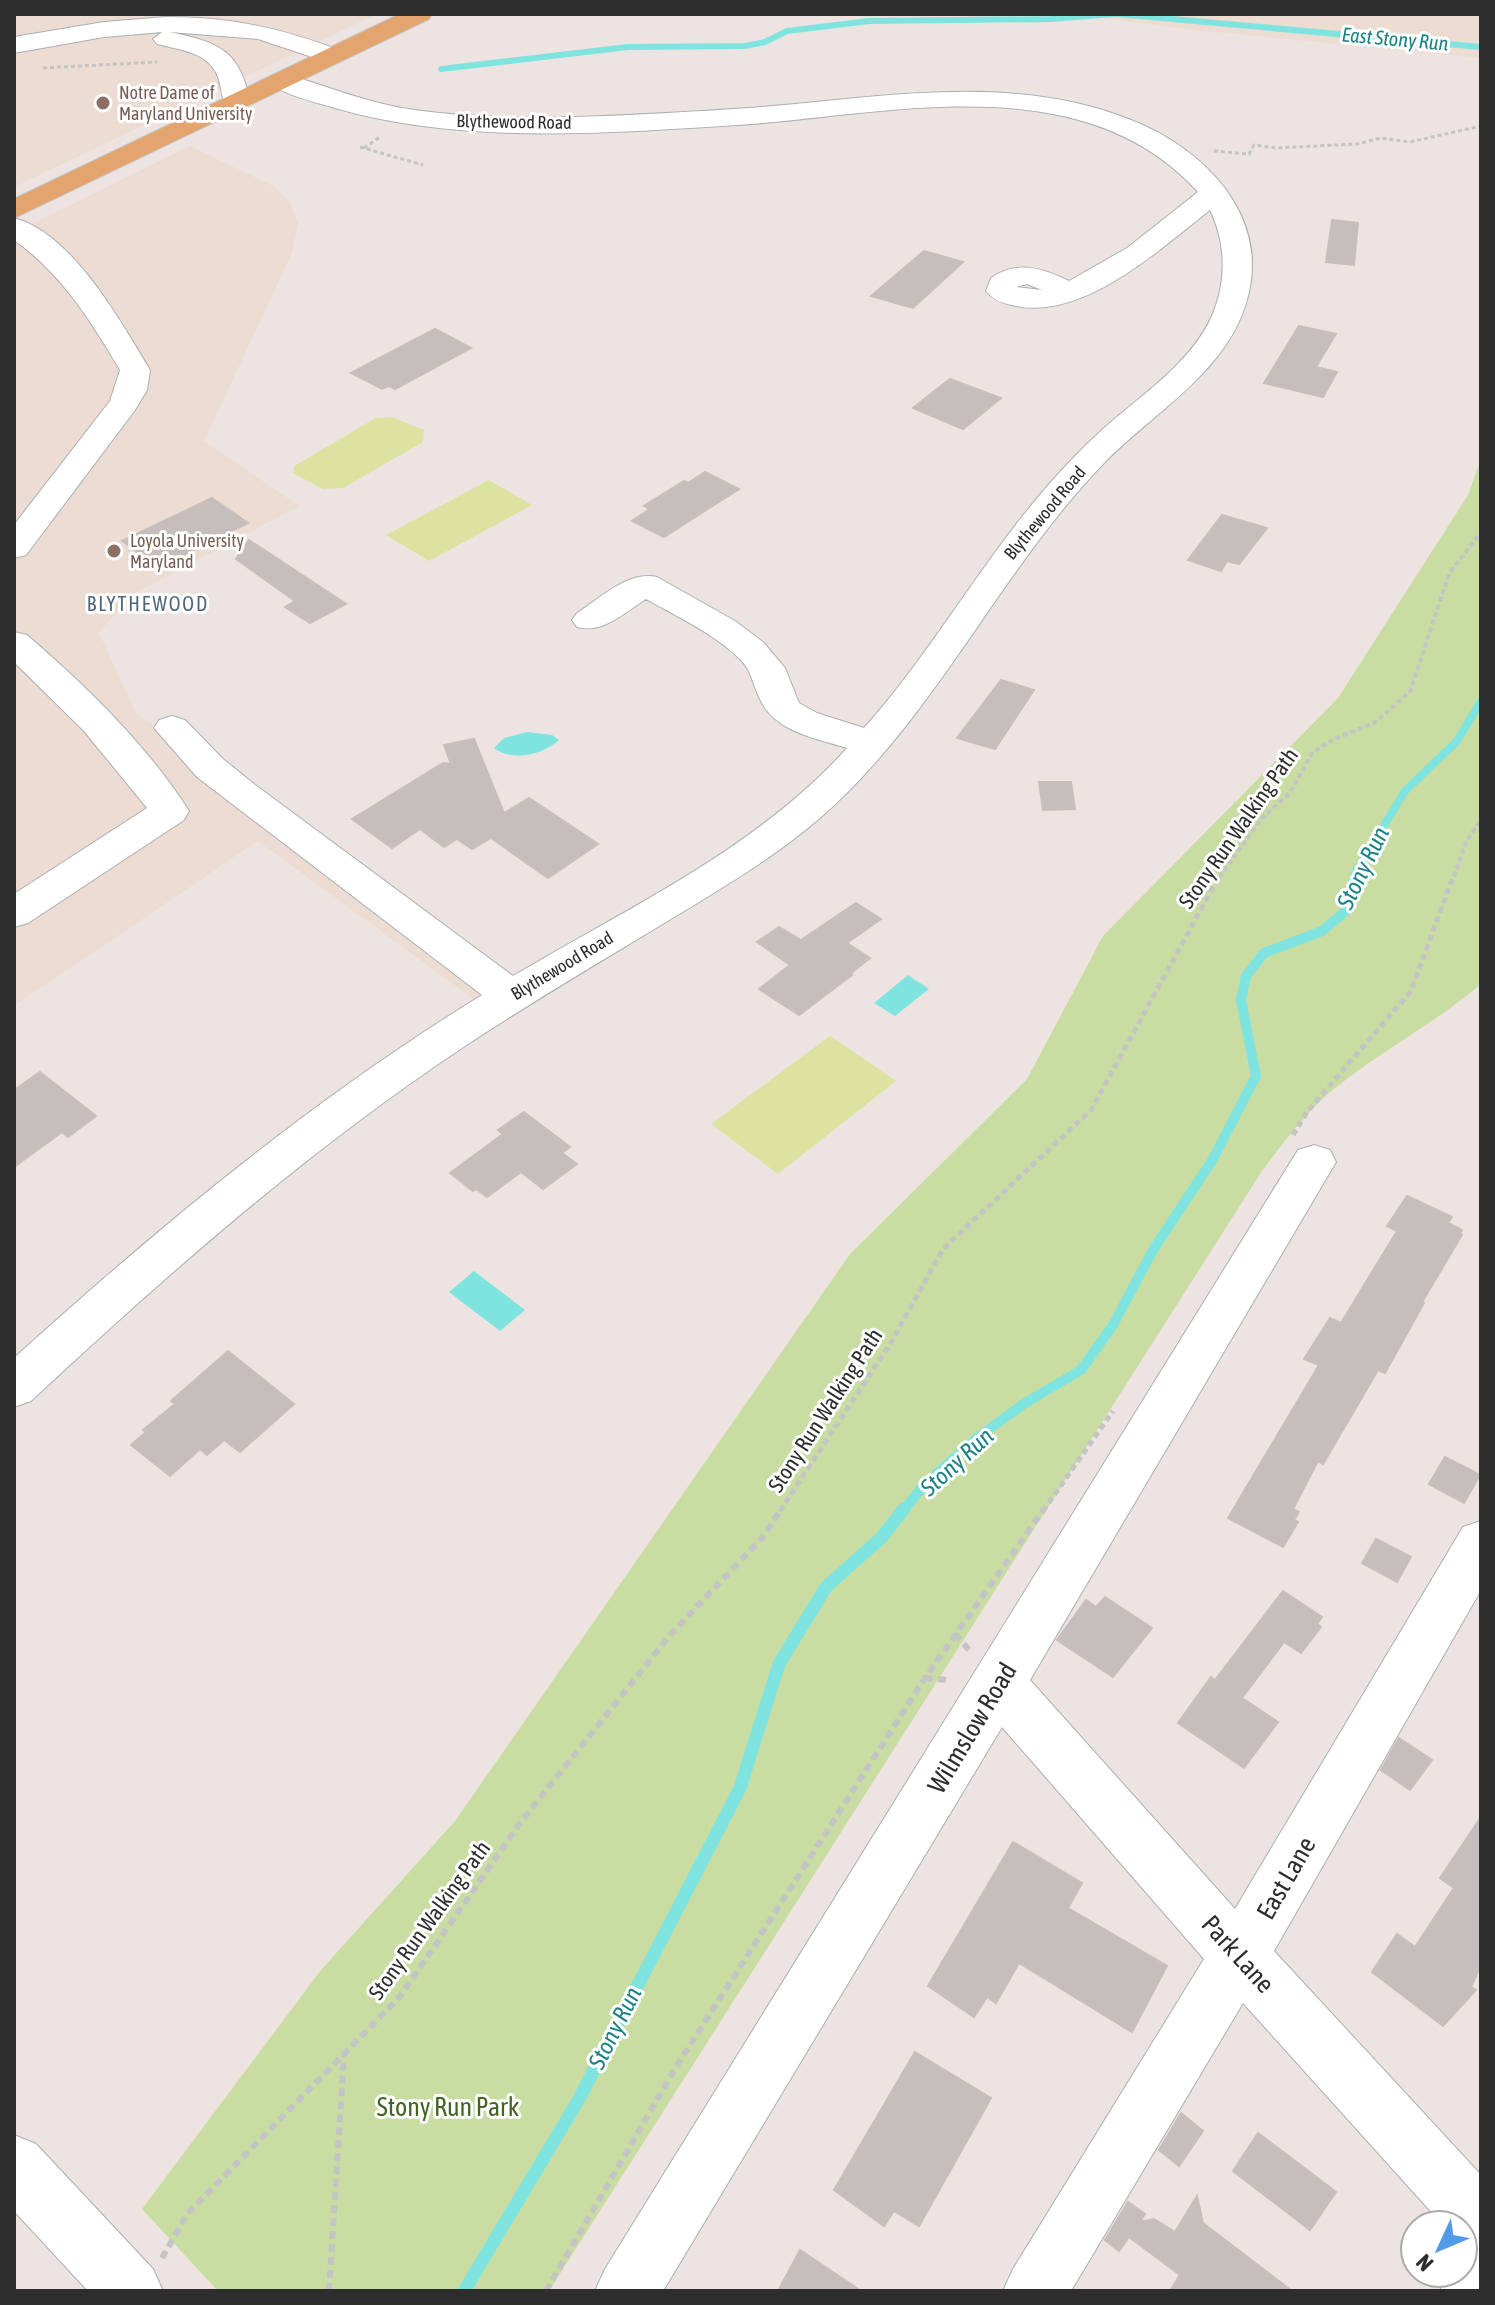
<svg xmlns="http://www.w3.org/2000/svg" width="1495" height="2305" font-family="'Asap Condensed',sans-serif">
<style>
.education{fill:#ecdcd2}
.green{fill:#c9dda3}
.pitch{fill:#dce3a0}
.water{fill:#7fe4df}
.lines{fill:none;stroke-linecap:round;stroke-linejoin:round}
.stream-far3{stroke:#7fe4df;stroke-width:6}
.stream-far2{stroke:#7fe4df;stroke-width:8}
.stream-far1{stroke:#7fe4df;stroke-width:10}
.stream{stroke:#7fe4df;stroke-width:13}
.building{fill:#c5bebd;stroke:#c8bfba;stroke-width:2}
.minor-casing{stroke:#aaafb4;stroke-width:2}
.major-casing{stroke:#c4c4c4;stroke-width:2}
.path-far3{stroke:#c4c4c4;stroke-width:3;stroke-dasharray:4 3;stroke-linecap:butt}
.path-far2{stroke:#c4c4c4;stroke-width:4;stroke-dasharray:5 3;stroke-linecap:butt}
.path-far1{stroke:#c4c4c4;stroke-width:5;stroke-dasharray:6 4;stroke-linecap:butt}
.path{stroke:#c4c4c4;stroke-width:6;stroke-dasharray:8 5;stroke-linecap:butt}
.minor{fill:#fff;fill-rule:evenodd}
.major{fill:#e4a46e;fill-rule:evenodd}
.education-dot{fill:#8d6e63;stroke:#fff;stroke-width:3}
.labels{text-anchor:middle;stroke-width:6;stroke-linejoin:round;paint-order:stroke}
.far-education-label{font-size:18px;fill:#785e54;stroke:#fff;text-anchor:start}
.far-street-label{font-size:18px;fill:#2d2d2d;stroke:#fff}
.far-water-label{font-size:20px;font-style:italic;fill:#1a8285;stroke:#fff}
.far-neighbourhood-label{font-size:20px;letter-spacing:2px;fill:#516579;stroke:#fff}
.street-label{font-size:22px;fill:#2d2d2d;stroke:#fff}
.water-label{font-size:24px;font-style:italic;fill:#1a8285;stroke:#fff}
.near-street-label{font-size:26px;fill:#2d2d2d;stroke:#fff}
.near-park-label{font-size:26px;fill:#446422;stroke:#fff}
</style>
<rect width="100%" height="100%" fill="#ede4e1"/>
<g class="education">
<polygon points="14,14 377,14 14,187"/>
<polygon points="1073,14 1481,14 1481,58 1184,29"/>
<polygon points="190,146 275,187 291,204 298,224 292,253 204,441 299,506 130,596 99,633 136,713 510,981 476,1001 258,841 14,1006 14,233"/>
</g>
<path class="green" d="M1481,459V984C1435,1023 1382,1051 1335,1088C1306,1112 1284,1142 1262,1171L549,2291H218L142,2209L321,1970L455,1821L850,1254L1027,1079L1103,936L1338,698L1468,495Z"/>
<g class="pitch">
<polygon points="392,417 424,430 423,442 343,488 323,489 293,473 294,466 376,418"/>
<polygon points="489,480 532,505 429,561 386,535"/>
<polygon points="830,1036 896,1081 778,1174 711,1124"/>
</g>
<g class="water">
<path d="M527,732L552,735L559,740C543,755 512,762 494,748L504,738Z"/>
<polygon points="908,975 929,989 895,1016 874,1003"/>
<polygon points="474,1271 525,1310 500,1331 449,1292"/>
</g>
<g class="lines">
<g class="stream-far3">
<polyline points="1117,14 1481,47"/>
<polyline points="441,69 628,47 745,46 765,42 787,31 869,21 1051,19 1114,14"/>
</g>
<polyline class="stream-far2" points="1353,884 1355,873 1405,791 1457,741 1481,701"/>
<polyline class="stream-far1" points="903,1511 924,1485 977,1438 1025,1403 1081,1370 1113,1325 1153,1250 1213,1159 1256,1076 1241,1000 1246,976 1264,953 1322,931 1347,910 1353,882"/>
<polyline class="stream" points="464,2291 579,2099 740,1788 779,1664 826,1587 881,1538 904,1509"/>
</g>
<g class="building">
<polygon points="1332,220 1358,223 1354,265 1326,262"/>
<polygon points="924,251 963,262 913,308 871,296"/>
<polygon points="1299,326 1336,334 1316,367 1337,372 1323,397 1264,383"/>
<polygon points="435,329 471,348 395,389 389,386 382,389 351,373"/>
<polygon points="950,379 1001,398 963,429 913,408"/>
<polygon points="705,472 739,489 664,537 632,521 650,509 644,506 684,481 688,483"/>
<polygon points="212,498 248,523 159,567 122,541"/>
<polygon points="1222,515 1267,528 1239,564 1227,561 1221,571 1188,560"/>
<polygon points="249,540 346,604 310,623 285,607 295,601 236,559"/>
<polygon points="1001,680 1034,690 995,749 957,738"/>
<polygon points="474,739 504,813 529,798 598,844 548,878 491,838 472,849 457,839 444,847 420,829 392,848 352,819 443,763 451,764 444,745"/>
<polygon points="1039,782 1071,782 1075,809 1043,810"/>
<polygon points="856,903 881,919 847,943 870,958 850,974 852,975 799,1015 759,989 790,965 757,942 779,927 801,940"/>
<polygon points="40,1072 96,1116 68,1137 62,1132 14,1167 14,1090"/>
<polygon points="524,1112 570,1147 562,1153 577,1164 543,1189 521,1172 487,1197 476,1189 473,1191 450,1173 503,1134 498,1130"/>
<polygon points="1407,1196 1452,1217 1448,1223 1462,1230 1460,1234 1462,1235 1422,1302 1424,1303 1385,1373 1378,1370 1323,1464 1318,1461 1293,1509 1299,1512 1294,1520 1298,1522 1283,1547 1228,1518 1319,1365 1304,1359 1330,1318 1341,1323 1397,1231 1387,1226"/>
<polygon points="228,1351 294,1404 240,1452 224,1440 207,1455 200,1449 170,1476 131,1445 146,1432 143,1430 175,1404 171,1401"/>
<polygon points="1445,1457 1480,1475 1464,1503 1429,1484"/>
<polygon points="1376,1539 1411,1557 1397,1582 1362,1563"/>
<polygon points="1283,1591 1322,1617 1317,1624 1321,1627 1301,1653 1284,1642 1242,1698 1278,1722 1244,1768 1178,1723 1211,1677 1215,1680"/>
<polygon points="1105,1597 1152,1628 1113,1677 1057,1640 1086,1600 1096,1607"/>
<polygon points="1399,1738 1432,1760 1410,1790 1381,1770"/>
<polygon points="1481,1817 1481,1965 1471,1987 1476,1990 1443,2026 1372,1972 1397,1934 1415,1947 1454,1888 1440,1878"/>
<polygon points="1013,1842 1082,1883 1068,1908 1167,1966 1132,2032 1019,1963 996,2003 987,1997 974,2017 928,1986"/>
<polygon points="915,2052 991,2098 919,2226 894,2211 884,2226 834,2190"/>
<polygon points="1181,2113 1203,2131 1179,2166 1159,2150"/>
<polygon points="1258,2133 1336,2192 1310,2230 1233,2171"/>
<polygon points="1197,2196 1203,2223 1292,2291 1170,2291 1180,2275 1129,2237 1119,2251 1105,2240 1128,2202 1145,2214 1140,2222 1154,2219 1175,2232"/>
<polygon points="800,2250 861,2291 778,2291"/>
</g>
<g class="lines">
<defs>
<g id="minor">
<path d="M166,17C232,17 280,28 342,51L346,56L342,61L333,64L258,39L169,32C218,42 241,50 250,103L246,109H228C221,99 222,88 218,77C209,52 180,50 157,44L153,39L162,32L104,37L14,53V37L104,22Z"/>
<path d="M282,73C327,86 369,104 415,110C513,124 635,115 734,109C866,101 1004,69 1131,120C1203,148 1269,214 1248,296C1230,370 1155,411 1105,462C999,571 936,717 820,818C775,857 722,888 671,919C600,962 528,1004 459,1050C305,1153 166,1275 31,1401L14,1407V1358C161,1225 313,1099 482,995L197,777L154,728L159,720L172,716L185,720L223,759L254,784L513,976C627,908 758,848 847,748C815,738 773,732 759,697C752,683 752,671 740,659C713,633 678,617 646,599C624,613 603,634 577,627L572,620L577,613C600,598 629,570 657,577L735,621L763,642L785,668L799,703L817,713L864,728C930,654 979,566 1044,490C1062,469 1082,448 1103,429C1141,395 1191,363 1212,316C1227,281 1226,243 1210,210C1160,249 1081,323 1012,305C1002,303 993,300 986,291L991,278C1017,260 1043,268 1069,281L1127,248L1198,192C1082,64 888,115 738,125C607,133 462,145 335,108C319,103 278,94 269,81L273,76ZM1027,284L1042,290L1016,287Z"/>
<path d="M14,218C72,233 121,322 150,370L147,390L135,410L26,555L14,558V525L110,401L120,370C91,321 61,273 14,240Z"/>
<path d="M14,632L27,635C86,686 147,745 189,811L184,820L28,923L14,927V894L147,808L84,731L14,662Z"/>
<polygon points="1314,1145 1330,1150 1336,1162 1030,1680 1235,1909 1463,1527 1481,1521 1481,1590 1274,1951 1481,2175 1481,2291 1440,2291 1448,2273 1463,2273 1463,2251 1471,2248 1463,2245 1463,2225 1443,2225 1243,2003 1071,2291 1003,2291 1013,2269 1204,1959 1002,1727 663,2291 595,2291 605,2269 1298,1150"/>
<polygon points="14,2135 36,2144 153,2269 163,2291 88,2291 14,2211"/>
</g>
<polygon id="major" points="400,14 432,14 429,19 14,218 14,199"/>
</defs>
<use href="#minor" class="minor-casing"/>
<use href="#major" class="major-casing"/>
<g class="path-far3">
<polyline points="43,68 157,62"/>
<polyline points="360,147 423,165"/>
<polyline points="364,148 380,137"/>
<polyline points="1214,151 1249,154 1254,145 1276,148 1357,144 1381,138 1410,142 1481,126"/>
</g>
<g class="path-far2">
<polyline points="1215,884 1261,819 1290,793 1312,753 1334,739 1374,723 1410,692 1449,574 1481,532"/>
<polyline points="1451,884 1467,840 1481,820"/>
</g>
<g class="path-far1">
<polyline points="1293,1135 1307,1112 1411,991 1451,882"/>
<polyline points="780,1511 892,1341 943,1249 1091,1110 1216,882"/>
<polyline points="1043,1511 1113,1411"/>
</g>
<g class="path">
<polyline points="955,1634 969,1650"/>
<polyline points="925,1678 950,1680"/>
<polyline points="162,2258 187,2214 398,1999 520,1823 670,1635 762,1538 781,1509"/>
<polyline points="329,2291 344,2055"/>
<polyline points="546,2291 676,2067 925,1678 1044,1509"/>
</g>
<use href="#minor" class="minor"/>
<use href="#major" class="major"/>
</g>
<g class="education-dot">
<circle cx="103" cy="103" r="8"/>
<circle cx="114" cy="551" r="8"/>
</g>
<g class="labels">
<g class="far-education-label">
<text x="119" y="99">Notre Dame of<tspan x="119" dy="21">Maryland University</tspan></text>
<text x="130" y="547">Loyola University<tspan x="130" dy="21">Maryland</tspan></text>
</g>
<g class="far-street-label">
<text transform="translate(514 122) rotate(1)" y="6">Blythewood Road</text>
<text transform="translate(1045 513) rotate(-50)" y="6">Blythewood Road</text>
<text transform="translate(562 966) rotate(-31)" y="6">Blythewood Road</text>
</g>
<g class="far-water-label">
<text transform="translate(1395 39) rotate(5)" y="7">East Stony Run</text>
</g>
<g class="far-neighbourhood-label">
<text x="148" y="611">BLYTHEWOOD</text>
</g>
<g class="street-label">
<text transform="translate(1238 828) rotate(-55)" y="8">Stony Run Walking Path</text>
<text transform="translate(825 1410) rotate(-57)" y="8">Stony Run Walking Path</text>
<text transform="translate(429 1920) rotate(-54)" y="8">Stony Run Walking Path</text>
</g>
<g class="water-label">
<text transform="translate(1363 868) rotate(-64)" y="8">Stony Run</text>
<text transform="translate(957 1462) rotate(-42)" y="8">Stony Run</text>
<text transform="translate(615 2028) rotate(-63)" y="8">Stony Run</text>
</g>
<g class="near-street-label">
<text transform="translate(972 1728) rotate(-59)" y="9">Wilmslow Road</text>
<text transform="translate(1286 1878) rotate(-60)" y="9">East Lane</text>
<text transform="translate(1238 1954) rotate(48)" y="9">Park Lane</text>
</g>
<g class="near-park-label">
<text x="448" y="2116">Stony Run Park</text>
</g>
</g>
<rect width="1495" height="2305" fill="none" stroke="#2d2d2d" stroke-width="32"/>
<g transform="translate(1439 2249) rotate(226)"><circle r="38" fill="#ffffff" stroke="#ababab" stroke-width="2"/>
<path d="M0-6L14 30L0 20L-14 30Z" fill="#519ce9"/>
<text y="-12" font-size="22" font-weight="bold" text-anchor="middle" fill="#2d2d2d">N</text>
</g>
</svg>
